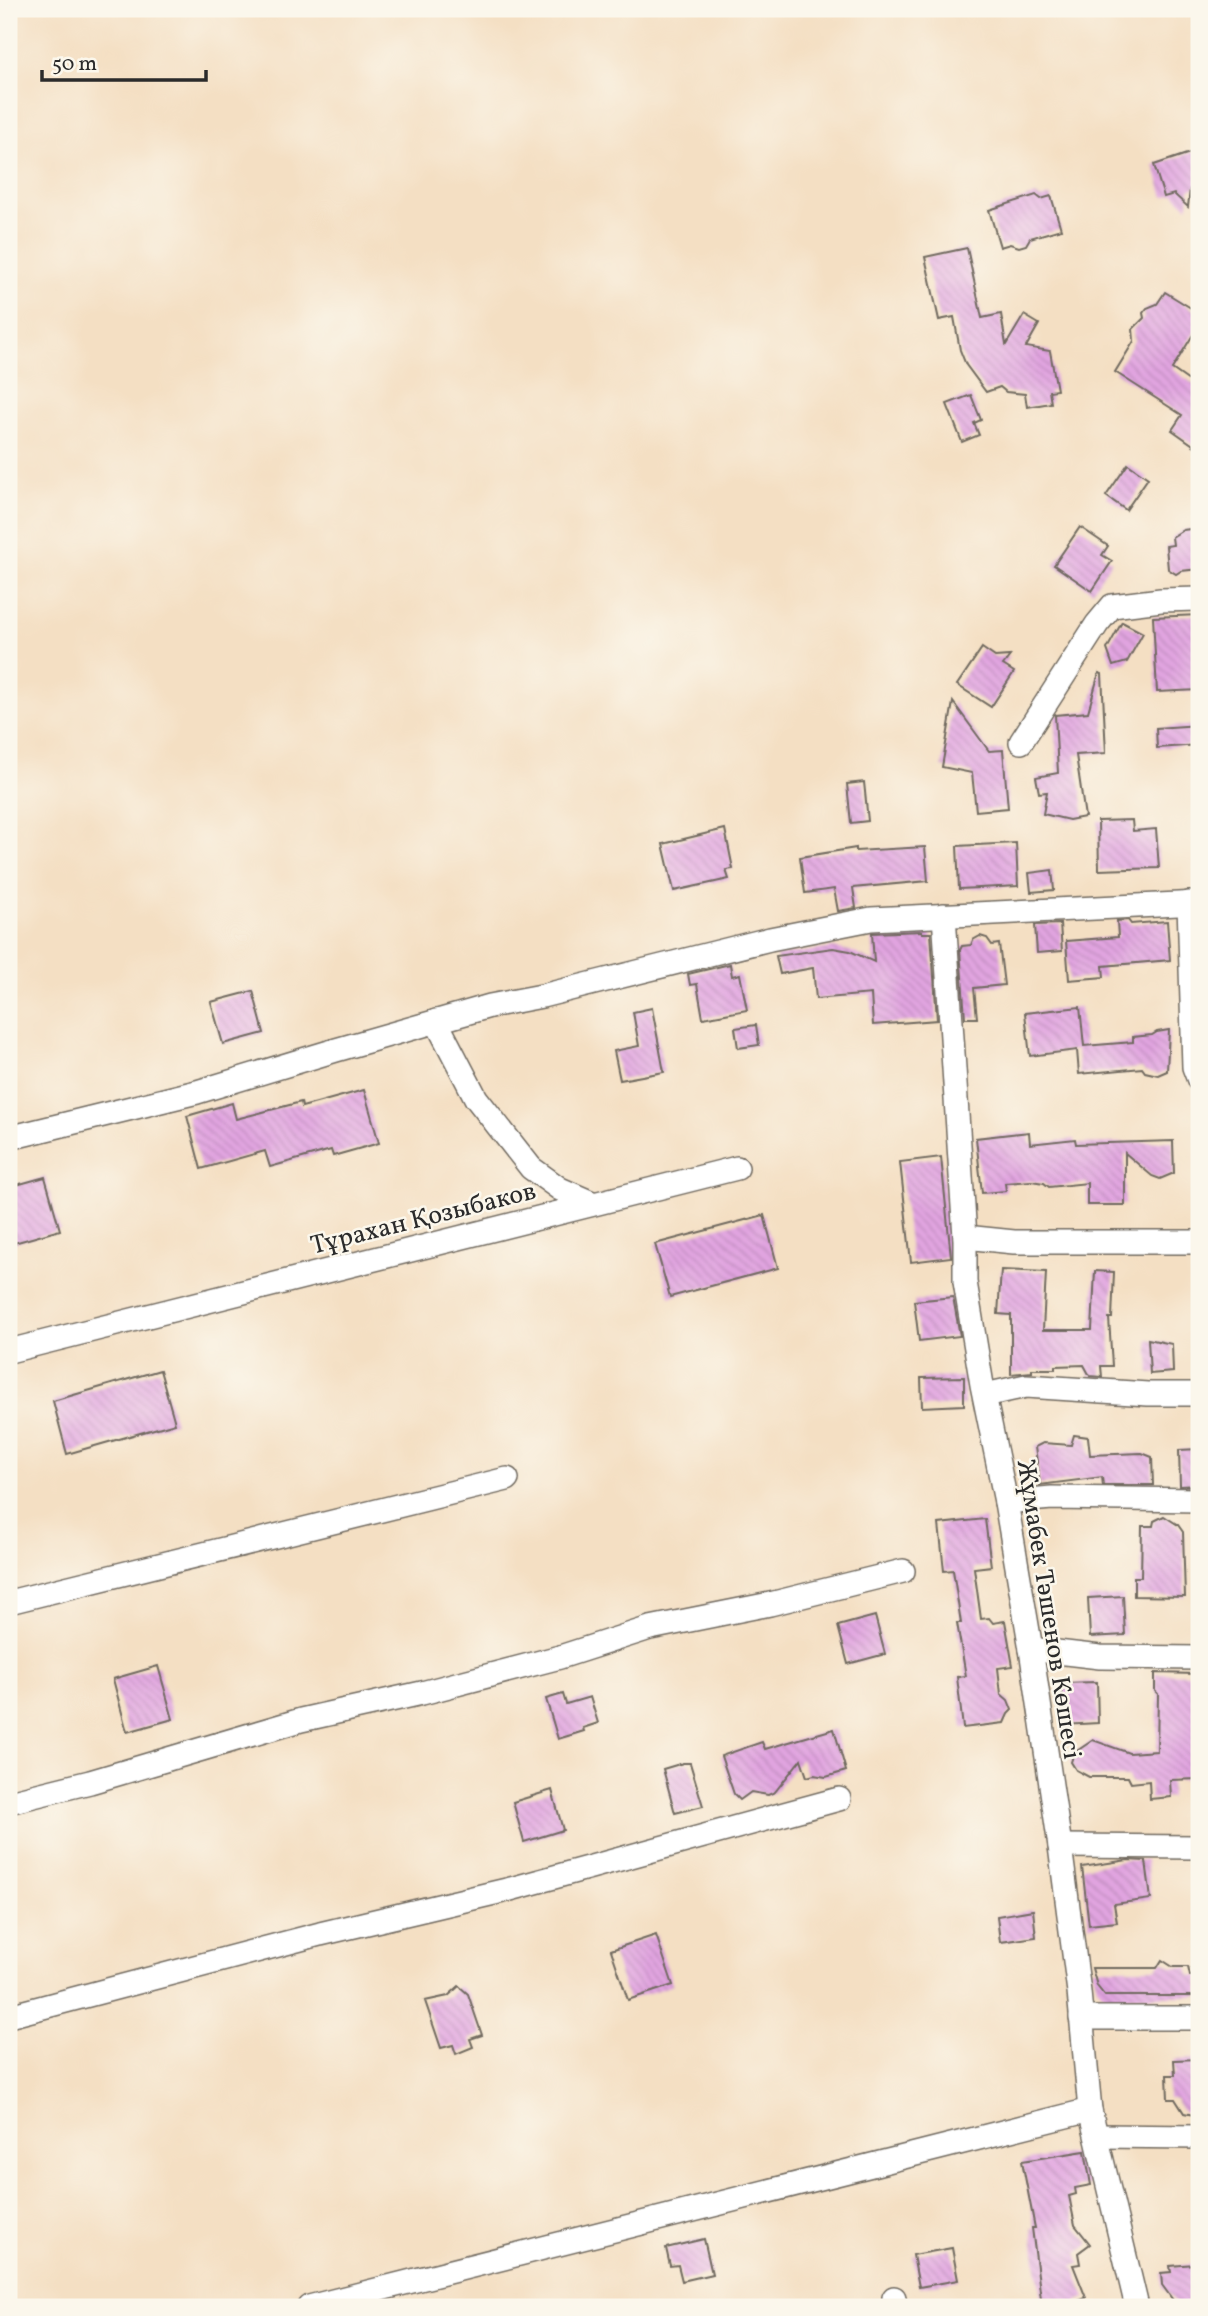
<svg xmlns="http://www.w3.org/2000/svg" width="1208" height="2316" font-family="Vollkorn,serif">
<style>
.building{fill:url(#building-back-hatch)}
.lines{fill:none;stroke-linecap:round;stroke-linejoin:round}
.minor-casing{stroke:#716a60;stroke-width:26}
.minor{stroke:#fff;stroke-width:23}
.labels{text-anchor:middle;stroke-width:5;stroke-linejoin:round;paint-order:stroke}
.street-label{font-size:26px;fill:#2b2b2b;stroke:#fbf7ec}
</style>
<defs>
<pattern id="building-back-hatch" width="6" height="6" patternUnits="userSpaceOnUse" patternTransform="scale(1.75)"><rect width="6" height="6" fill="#e1a4e0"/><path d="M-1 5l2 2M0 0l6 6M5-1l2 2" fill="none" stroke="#c18dc0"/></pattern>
</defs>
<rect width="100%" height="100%" fill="#fbf7ec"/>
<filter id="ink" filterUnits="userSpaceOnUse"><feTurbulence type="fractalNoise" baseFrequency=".0143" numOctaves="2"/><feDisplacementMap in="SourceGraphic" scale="14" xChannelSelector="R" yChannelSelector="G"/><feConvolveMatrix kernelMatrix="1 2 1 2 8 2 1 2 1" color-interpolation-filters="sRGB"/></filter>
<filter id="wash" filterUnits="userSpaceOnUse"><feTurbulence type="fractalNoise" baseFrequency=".00686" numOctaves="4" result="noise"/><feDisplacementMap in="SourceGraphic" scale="28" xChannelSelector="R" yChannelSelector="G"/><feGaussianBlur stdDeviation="1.57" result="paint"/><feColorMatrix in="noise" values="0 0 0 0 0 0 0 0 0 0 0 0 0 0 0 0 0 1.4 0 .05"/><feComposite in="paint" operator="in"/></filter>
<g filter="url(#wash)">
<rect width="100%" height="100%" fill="#f4dfc3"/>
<g id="blocks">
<g class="building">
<polygon points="1199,150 1199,186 1190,189 1188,207 1174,194 1164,197 1154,165"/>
<polygon points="1036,195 1041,199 1051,196 1061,229 1030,238 1026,245 1019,247 1010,244 1000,247 989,210"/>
<polygon points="967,248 982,318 1001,314 1006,345 1024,315 1039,324 1026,347 1050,351 1057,390 1049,391 1051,403 1027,407 1025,394 1006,392 1000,387 986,392 966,365 960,350 954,317 939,320 925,257"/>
<polygon points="1165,292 1199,313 1199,325 1172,369 1199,388 1199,449 1172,430 1182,415 1115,372 1134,341 1133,329 1144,318 1143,313 1147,308 1157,304"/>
<polygon points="971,395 981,420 974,423 979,435 962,442 947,404"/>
<polygon points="1128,464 1148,478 1126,510 1106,496"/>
<polygon points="1080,527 1108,546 1102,555 1112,561 1092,591 1054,565"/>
<polygon points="1199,528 1199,569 1181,571 1176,574 1168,569 1166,546 1173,545 1172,537 1183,530"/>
<polygon points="1199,615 1199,690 1157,692 1153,617"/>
<polygon points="1122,622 1143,633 1127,662 1113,666 1107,649"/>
<polygon points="982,648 995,657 1010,656 1003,665 1014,672 991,707 957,685"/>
<polygon points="1099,673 1102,674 1106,753 1076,755 1085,817 1069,820 1043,814 1047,792 1039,793 1036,777 1058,773 1055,715 1088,712"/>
<polygon points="953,702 989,751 1003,750 1008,808 976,811 972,773 942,767"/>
<polygon points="1199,725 1199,745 1157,748 1156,728"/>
<polygon points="864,782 868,821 851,823 847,784"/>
<polygon points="1132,820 1133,831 1156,829 1159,868 1099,870 1098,821"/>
<polygon points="725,829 733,869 726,870 729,879 674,891 663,844"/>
<polygon points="1016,843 1018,886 959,889 957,846"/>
<polygon points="925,847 928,881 853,888 856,908 838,911 834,889 805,893 800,857 856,848 856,851"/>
<polygon points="1052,870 1054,890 1031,892 1029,873"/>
<polygon points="1128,920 1131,924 1167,921 1170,960 1103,966 1104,977 1069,980 1066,941 1118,937 1117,921"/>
<polygon points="1060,924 1062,951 1037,953 1035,925"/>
<polygon points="922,931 922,933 931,933 937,1020 873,1025 871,994 816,999 813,968 780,974 776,956 833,948 850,951 874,962 872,933"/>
<polygon points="980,936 987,938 992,945 999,944 1004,985 974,988 977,1018 965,1018 960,950 962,946 971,945 973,940"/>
<polygon points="730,964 732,976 740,974 747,1010 703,1018 697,984 690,985 688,974"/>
<polygon points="253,991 264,1033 223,1044 211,1002"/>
<polygon points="1080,1007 1084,1046 1133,1042 1133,1037 1152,1035 1157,1032 1169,1030 1167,1071 1158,1075 1145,1072 1142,1068 1079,1074 1077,1050 1030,1056 1025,1013"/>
<polygon points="652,1008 664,1072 620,1080 614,1051 639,1046 633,1012"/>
<polygon points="756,1025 759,1045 738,1048 735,1028"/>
<polygon points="364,1090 379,1143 333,1156 331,1150 270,1167 265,1151 201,1169 187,1116 232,1103 236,1119 301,1102 302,1107"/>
<polygon points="1029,1132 1030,1144 1075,1139 1076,1144 1173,1141 1174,1173 1160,1179 1152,1176 1125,1153 1125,1205 1087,1205 1087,1183 1049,1187 1044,1183 1031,1181 1005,1183 1006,1191 982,1193 976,1138"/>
<polygon points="941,1157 951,1257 911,1262 900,1162"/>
<polygon points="45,1177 60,1230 14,1243 9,1222 9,1187"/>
<polygon points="764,1215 778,1268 670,1297 655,1244"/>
<polygon points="1001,1270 1046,1272 1043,1330 1092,1330 1095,1271 1114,1272 1112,1318 1109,1318 1112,1366 1101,1366 1102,1377 1090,1376 1084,1365 1055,1366 1055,1369 1032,1369 1032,1372 1011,1374 1011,1315 998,1314"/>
<polygon points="953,1297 960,1336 919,1341 914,1301"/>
<polygon points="1148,1339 1172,1344 1173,1372 1150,1374"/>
<polygon points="160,1370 175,1423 67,1454 53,1401"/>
<polygon points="964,1377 964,1405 922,1407 921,1378"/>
<polygon points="1074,1435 1088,1437 1090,1455 1142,1453 1152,1457 1153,1485 1103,1485 1102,1477 1040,1485 1035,1447 1043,1443 1071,1445"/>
<polygon points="1199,1449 1199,1485 1180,1486 1179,1450"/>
<polygon points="1164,1516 1178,1525 1183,1532 1185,1597 1134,1596 1134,1577 1141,1577 1142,1526 1153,1526 1154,1521"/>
<polygon points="985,1519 991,1566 974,1568 981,1619 989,1618 993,1623 1005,1621 1013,1666 998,1668 1001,1694 1008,1700 1012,1710 1008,1714 1004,1723 963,1728 957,1677 966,1676 957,1623 961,1623 953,1570 944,1571 939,1524"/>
<polygon points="1123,1596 1125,1635 1090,1637 1088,1598"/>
<polygon points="875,1616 885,1654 848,1664 838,1626"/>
<polygon points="158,1666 173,1719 127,1732 113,1679"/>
<polygon points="1155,1673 1198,1674 1196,1750 1199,1750 1199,1779 1170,1780 1171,1797 1150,1799 1149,1781 1131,1783 1128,1777 1089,1777 1076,1770 1071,1762 1074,1753 1093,1740 1129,1753 1157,1751 1158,1694 1155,1691"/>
<polygon points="1097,1682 1098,1723 1063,1725 1062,1683"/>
<polygon points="563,1694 566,1704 590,1697 598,1723 583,1728 584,1731 558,1739 546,1699"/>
<polygon points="834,1729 846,1771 826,1777 814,1775 807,1777 801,1759 775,1792 768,1795 751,1792 740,1800 734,1794 721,1756 762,1742 765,1749"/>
<polygon points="683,1763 690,1763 703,1806 675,1813 663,1769"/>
<polygon points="552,1790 563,1830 524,1842 513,1802"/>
<polygon points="1128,1860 1146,1861 1151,1899 1114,1904 1117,1922 1089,1925 1082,1867"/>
<polygon points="1033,1910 1036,1937 1000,1942 997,1916"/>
<polygon points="656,1935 673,1985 628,2000 611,1950"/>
<polygon points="1162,1960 1173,1967 1188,1967 1190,1976 1199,1976 1199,1996 1105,1996 1097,1986 1092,1968 1157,1968"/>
<polygon points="459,1986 468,1994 482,2035 470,2039 473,2047 456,2054 453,2045 441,2048 425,2001 448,1996"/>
<polygon points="1199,2059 1199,2116 1184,2113 1175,2099 1168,2099 1167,2075 1175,2075 1174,2060"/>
<polygon points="1085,2151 1091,2185 1075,2188 1076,2194 1069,2196 1075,2225 1090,2244 1078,2253 1080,2264 1073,2265 1086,2298 1078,2301 1078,2307 1042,2307 1032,2228 1035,2228 1022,2161"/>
<polygon points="704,2239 712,2274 682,2281 678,2265 670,2266 666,2248"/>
<polygon points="952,2248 958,2280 919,2287 913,2255"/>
<polygon points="1195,2264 1199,2307 1178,2307 1162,2285 1161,2273 1171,2272 1170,2266"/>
</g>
</g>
</g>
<g filter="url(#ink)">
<use href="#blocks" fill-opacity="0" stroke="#716a60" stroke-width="2"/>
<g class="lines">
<defs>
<g id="minor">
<polyline points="1021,742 1097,624 1112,606 1161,600 1199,599"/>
<polyline points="1189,903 1194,1067 1199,1080"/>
<polyline points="944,915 965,1237 965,1282 982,1385 1006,1502 1031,1649 1060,1846 1079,1992 1090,2110 1137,2307"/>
<polyline points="436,1021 476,1098 531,1168 560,1189 592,1203"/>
<polyline points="9,1138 197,1092 336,1050 490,1006 542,996 770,939 871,919 1199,903"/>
<polyline points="965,1237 1014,1242 1199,1242"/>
<polyline points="9,1351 737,1168"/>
<polyline points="985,1395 1026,1386 1148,1394 1199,1394"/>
<polyline points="1006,1502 1052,1498 1199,1500"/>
<polyline points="9,1602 507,1479"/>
<polyline points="1031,1649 1100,1657 1199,1658"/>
<polyline points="9,1802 90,1782 301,1720 422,1693 560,1657 650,1628 770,1604 903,1571"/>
<polyline points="1060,1846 1199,1847"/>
<polyline points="9,2016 320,1934 507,1890 839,1799"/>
<polyline points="1081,2018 1199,2018"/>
<polyline points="1098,2136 1199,2137"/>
<polyline points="894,2298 896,2307"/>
<polyline points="309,2307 1090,2110"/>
</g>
</defs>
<use href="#minor" class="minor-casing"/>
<use href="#minor" class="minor"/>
</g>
</g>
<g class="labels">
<g class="street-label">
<text transform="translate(423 1217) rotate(-14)" y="9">Тұрахан Қозыбаков</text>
<text transform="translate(1050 1609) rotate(81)" y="9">Жұмабек Тәшенов Көшесі</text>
</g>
</g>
<rect width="1208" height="2316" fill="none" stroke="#fbf7ec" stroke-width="35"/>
<path d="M42 70v10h164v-10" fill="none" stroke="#2b2b2b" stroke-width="3.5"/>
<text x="52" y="70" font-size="21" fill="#2b2b2b" stroke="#fbf7ec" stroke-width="5" paint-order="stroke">50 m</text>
</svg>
